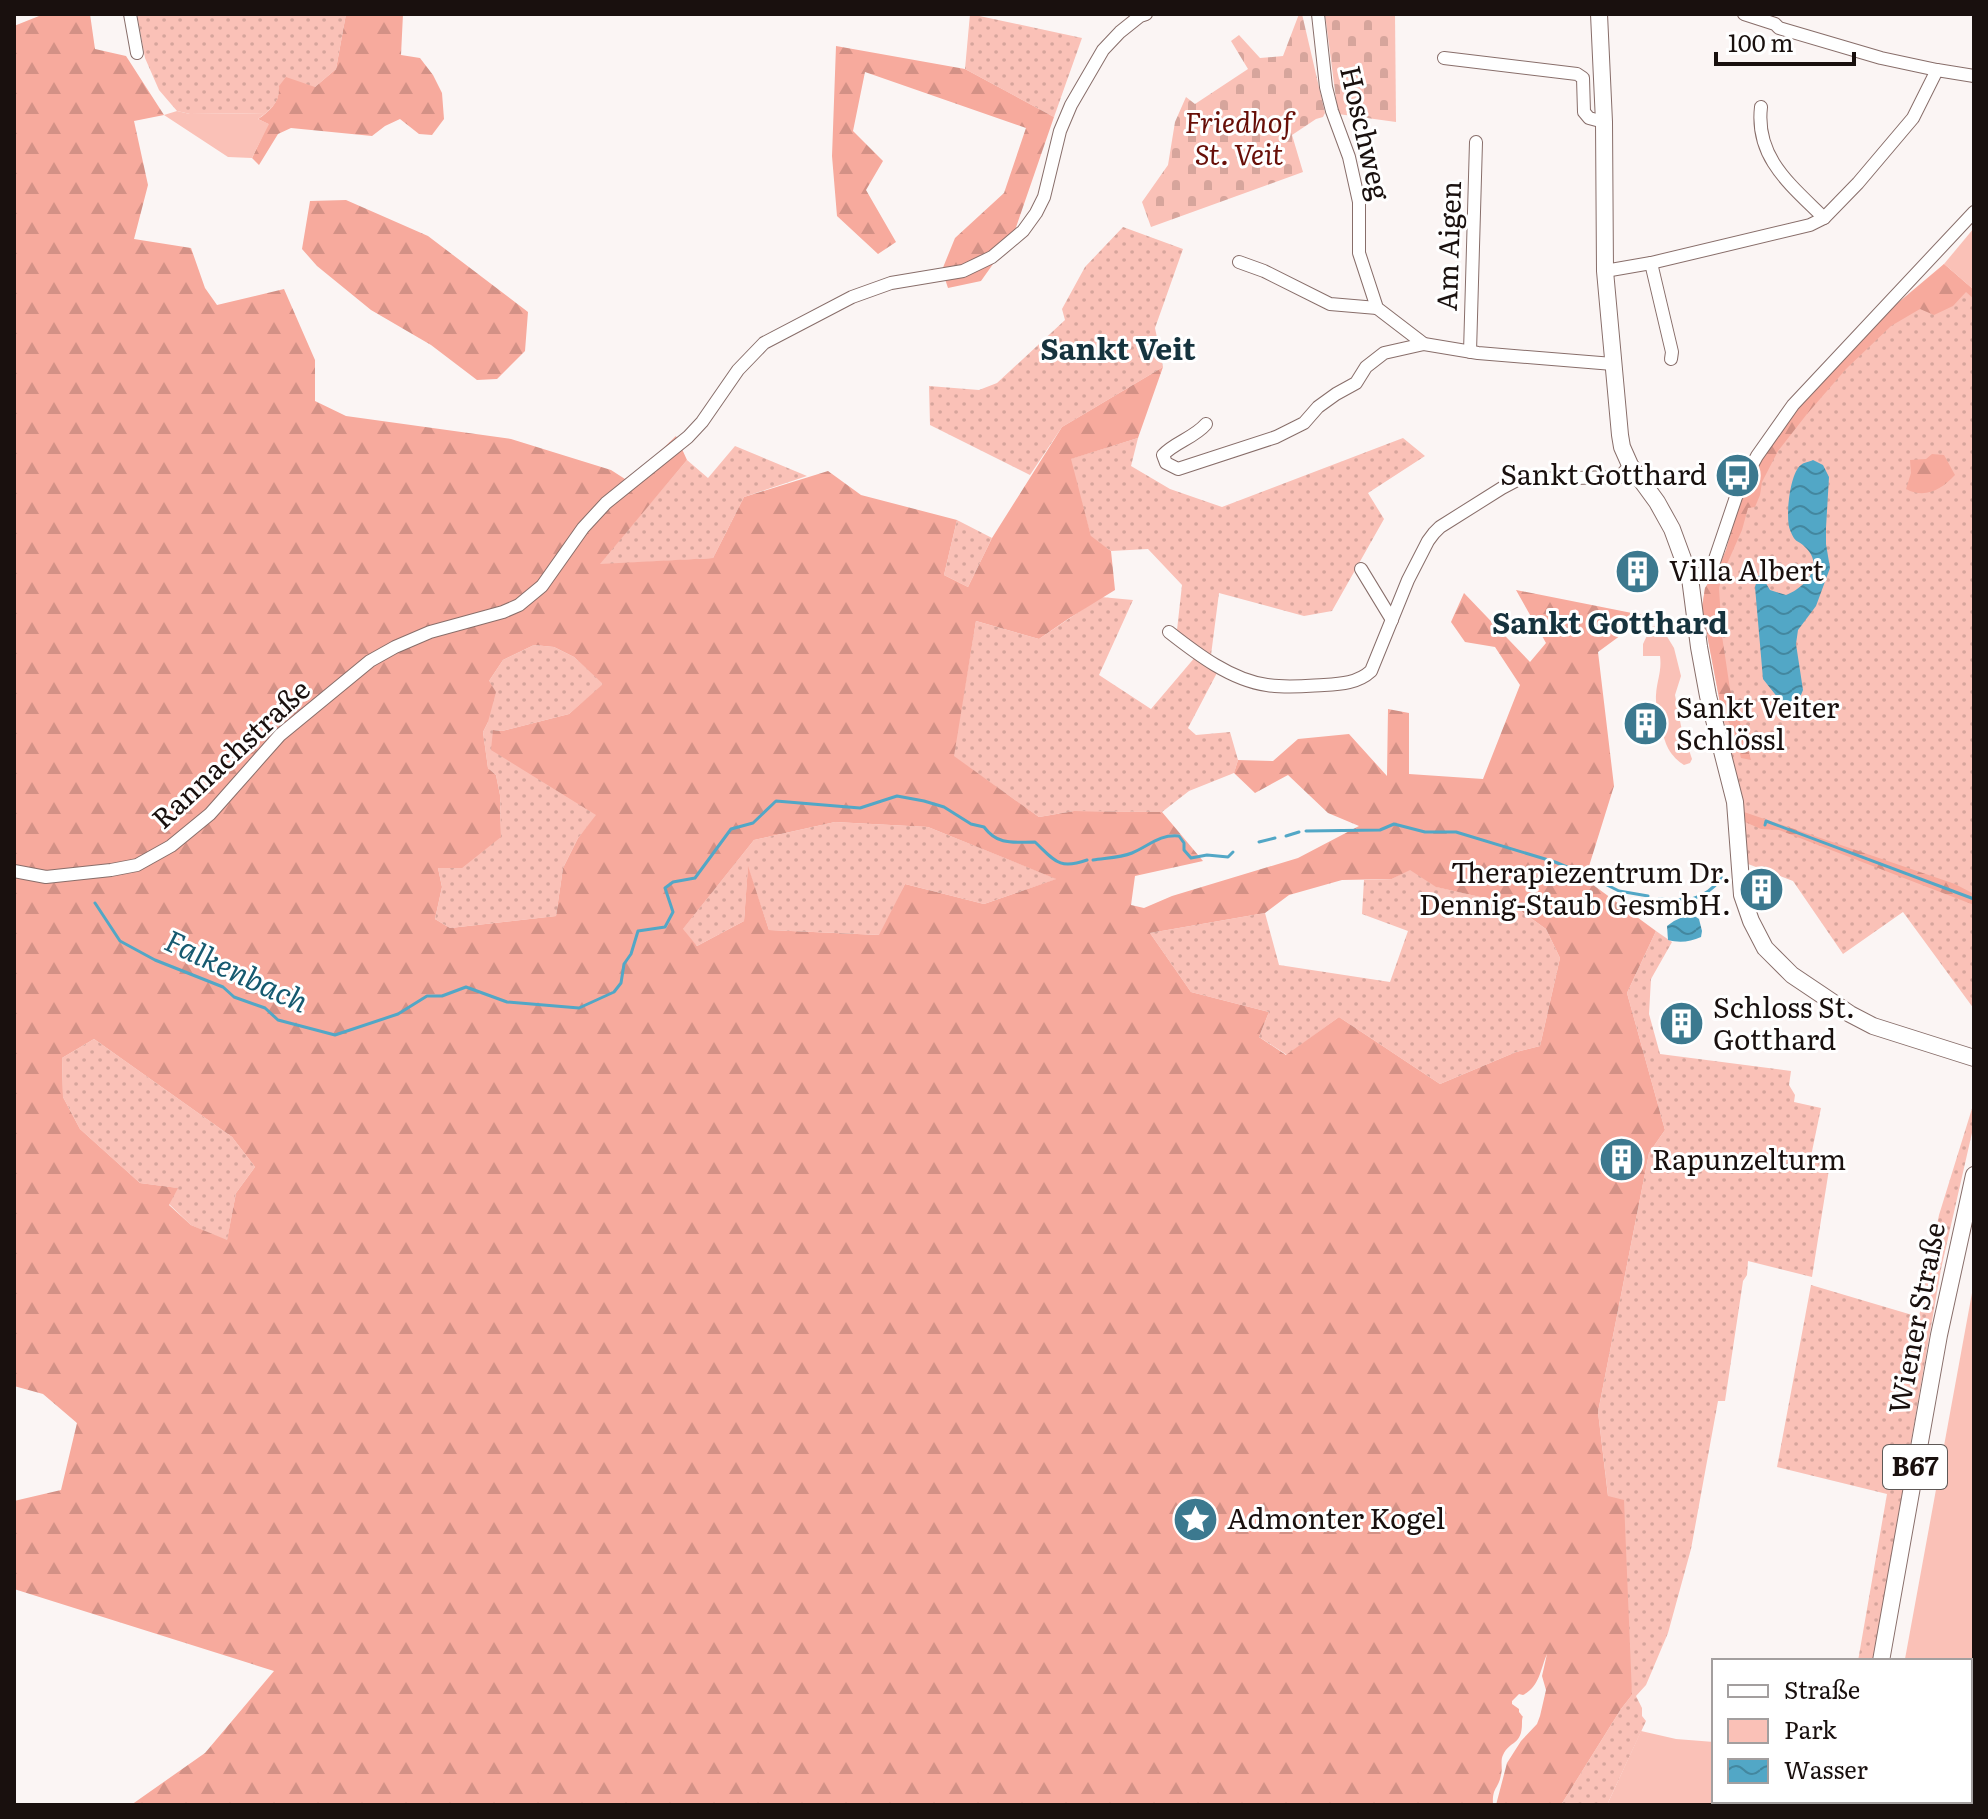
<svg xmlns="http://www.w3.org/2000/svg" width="1988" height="1819" font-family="Literata,serif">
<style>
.grass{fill:url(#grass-dots)}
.forest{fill:url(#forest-firs);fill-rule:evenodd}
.cemetery{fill:url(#cemetery-stones)}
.green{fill:#fac1b7}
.water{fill:url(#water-waves)}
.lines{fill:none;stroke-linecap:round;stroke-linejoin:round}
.stream{stroke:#52a7c6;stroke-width:3}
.minor-casing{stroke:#886e6a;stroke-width:14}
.major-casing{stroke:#886e6a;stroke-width:18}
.minor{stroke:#fff;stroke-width:12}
.major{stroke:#fff;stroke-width:16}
.labels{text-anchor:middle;stroke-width:6;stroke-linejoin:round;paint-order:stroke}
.shield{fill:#fff;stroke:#5e5856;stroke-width:2}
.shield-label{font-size:26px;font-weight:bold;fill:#19100e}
.park-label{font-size:28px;font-style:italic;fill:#680f08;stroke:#fff}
.street-label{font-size:28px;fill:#19100e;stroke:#fff}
.poi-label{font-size:28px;fill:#19100e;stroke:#fff;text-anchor:start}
.neighbourhood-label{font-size:30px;font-weight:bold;fill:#16333e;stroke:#fff}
.water-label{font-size:30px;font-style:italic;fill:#165a70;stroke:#fff}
</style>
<defs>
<pattern id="grass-dots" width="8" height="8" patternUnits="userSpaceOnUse" patternTransform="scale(2)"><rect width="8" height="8" fill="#fac1b7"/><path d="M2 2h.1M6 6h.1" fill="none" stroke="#d6a59c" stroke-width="1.8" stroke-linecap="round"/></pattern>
<pattern id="forest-firs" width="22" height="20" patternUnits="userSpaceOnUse" patternTransform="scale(2)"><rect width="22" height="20" fill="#f7aa9d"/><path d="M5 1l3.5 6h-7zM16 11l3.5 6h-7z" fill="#d39186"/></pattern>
<pattern id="cemetery-stones" width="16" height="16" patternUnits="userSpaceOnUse" patternTransform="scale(2)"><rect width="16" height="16" fill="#fac1b7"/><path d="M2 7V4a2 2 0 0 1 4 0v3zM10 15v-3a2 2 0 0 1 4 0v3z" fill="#d6a59c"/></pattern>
<pattern id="water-waves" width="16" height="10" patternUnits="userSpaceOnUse" patternTransform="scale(2)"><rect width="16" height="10" fill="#52a7c6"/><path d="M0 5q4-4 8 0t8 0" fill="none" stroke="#43879f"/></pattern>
</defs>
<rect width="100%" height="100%" fill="#fbf5f4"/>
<g class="grass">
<path d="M137,14H346L336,69L315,87L279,86C280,98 275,105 266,113L190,114L177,111L159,90L145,58Z"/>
<polygon points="970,14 1082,38 1054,117 965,69"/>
<polygon points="1123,227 1183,249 1155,328 1163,367 1062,427 1030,475 930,425 929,386 979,390 997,383 1065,320 1062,309 1085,267"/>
<polygon points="1944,264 1974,290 1974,1009 1903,912 1843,954 1793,881 1748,864 1745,822 1741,811 1741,798 1721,708 1702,608 1705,588 1719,567 1726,550 1733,524 1762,455"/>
<polygon points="1138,438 1131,466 1170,489 1222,507 1403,438 1425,456 1368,493 1384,519 1332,611 1304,616 1219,593 1211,655 1185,641 1177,630 1182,585 1148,549 1111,551 1091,537 1070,459"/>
<polygon points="735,446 807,476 744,497 713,558 598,565 687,460 708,478"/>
<polygon points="957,520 992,538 968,587 944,575"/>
<polygon points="1101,597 1133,600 1099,675 1151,709 1196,656 1219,669 1188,728 1196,735 1230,732 1238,760 1234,773 1189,791 1162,812 1074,811 1039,817 953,756 976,621 1039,639"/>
<polygon points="534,645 554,647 574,657 604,684 569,714 502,731 493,730 597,815 578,838 563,868 556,916 450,928 435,919 442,887 438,868 501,836 500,795 496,775 488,768 483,732 488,722 489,681 503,660"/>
<polygon points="835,822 928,827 1057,879 984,904 905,884 880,935 769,930 748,868 744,921 697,946 682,930 754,840"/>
<polygon points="1410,869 1437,887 1511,904 1546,929 1560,958 1540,1046 1516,1052 1440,1084 1339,1017 1287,1055 1259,1037 1269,1012 1191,992 1150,933 1265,913 1279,965 1390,982 1408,931 1362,914 1364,880 1392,879"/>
<polygon points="1656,931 1672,942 1651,979 1649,1014 1660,1054 1791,1071 1789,1085 1795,1095 1794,1102 1821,1108 1811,1156 1830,1163 1812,1277 1748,1261 1747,1275 1743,1281 1725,1401 1718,1401 1691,1549 1668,1633 1646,1685 1636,1696 1642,1708 1642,1716 1646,1721 1607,1805 1561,1805 1621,1709 1632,1695 1598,1412 1649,1153 1665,1130 1627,993"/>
<polygon points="94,1039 232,1137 255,1167 236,1193 227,1241 191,1225 169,1204 177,1188 140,1183 80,1129 63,1097 62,1058"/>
<polygon points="1974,1102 1974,1124 1941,1269 1873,1661 1858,1661 1887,1494 1777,1467 1811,1285 1919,1317 1939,1215"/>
<polygon points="1974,1705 1974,1805 1931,1805 1931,1801 1970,1801 1970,1709"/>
</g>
<g class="forest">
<path d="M44,14H90L95,49L126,56L164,115L134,121L148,185L134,239L191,248L205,288L217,305L284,289L315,360V401L346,416L511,439L611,470L625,479L655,456L676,436L687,460L600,564L713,558L744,497L828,471L861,495L957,520L944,575L968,587L992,538L1062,427L1163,367L1138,438L1071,459L1091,536L1111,551L1115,590L1068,619L1039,639L976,621L954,756L1039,817L1074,811L1162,812L1203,861L1135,876L1131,905L1144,908L1172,896L1298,858L1359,826L1328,813L1288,775L1255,793L1234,773L1238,760L1273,761L1298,739L1349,734L1387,776L1388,709L1409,713V774L1483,779L1520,685L1495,647L1465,642L1451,622L1464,593L1530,662L1546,643L1516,590L1647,616L1598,652L1614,786L1585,879L1656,931L1627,993L1665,1130L1649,1153L1598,1412L1608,1496L1624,1500L1632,1695L1621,1709L1561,1805H1496L1507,1763L1521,1741L1537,1724L1540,1716L1546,1690L1542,1676L1547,1654C1540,1670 1540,1686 1523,1695L1519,1694L1512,1701V1704L1519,1709V1712C1525,1720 1522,1713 1522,1723C1522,1746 1510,1740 1503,1755C1500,1761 1503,1768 1501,1775C1498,1790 1492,1787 1493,1805H131L205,1753L274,1671L14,1589V1501L61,1490L77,1423L43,1394L14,1386V26ZM534,645L554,647L574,657L603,684L569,714L502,731L493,730L491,750L596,815L578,838L563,868L556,916L450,928L435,919L442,887L438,868H462L501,837L500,795L496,775L488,768L483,732L488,722L496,692L489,681L503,660ZM835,822L928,827L1056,879L984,904L905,884L879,935L769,930L748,866L744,921L697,946L683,929L754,840ZM1410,870L1436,887L1511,904L1546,929L1560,958L1540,1046L1516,1052L1440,1084L1339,1017L1286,1055L1259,1037L1269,1012L1191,992L1150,933L1265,913L1289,895L1342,880L1392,879ZM94,1039L232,1137L255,1167L236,1193L227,1240L191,1225L169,1205L178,1188L140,1183L80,1129L63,1097L62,1058Z"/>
<path d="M346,14H403L401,55L420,58L433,75L442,93L444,119L432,135L419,134L400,119L385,126L372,136L291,128L278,134L259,165L252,158L268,124L258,119C270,111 280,102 279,86L286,77L315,87L336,69Z"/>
<polygon points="836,46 965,69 1054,117 1013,236 981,281 948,288 942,270 955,238 1004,193 1026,128 865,72 853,131 883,161 866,190 896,242 878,254 837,216 832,156"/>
<polygon points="346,200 428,236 528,312 525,351 497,379 477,380 431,345 371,310 317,266 302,249 310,201"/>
<polygon points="1944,264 1974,290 1974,299 1966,292 1953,306 1934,315 1920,309 1891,326 1846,369 1807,414 1778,451 1762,482 1760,495 1755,507 1748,508 1742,530 1723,573 1719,588 1722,636 1730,689 1751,760 1741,758 1735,734 1721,708 1702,608 1705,588 1719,567 1726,550 1742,496 1762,455 1799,407 1887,312"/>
<path d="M1932,454L1944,455L1955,475C1941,490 1925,499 1906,489L1911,473L1910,460L1926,459Z"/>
<polygon points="1741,811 1955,884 1974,894 1974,905 1779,830 1761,829 1745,822"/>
</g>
<g class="cemetery">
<polygon points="1299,14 1302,14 1325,113 1323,117 1316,119 1292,135 1303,172 1151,227 1142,202 1168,165 1175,122 1186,97 1195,104 1248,69 1231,41 1239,35 1260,58 1283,56"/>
<polygon points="1325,14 1395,14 1396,122 1338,114"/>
</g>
<g class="green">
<polygon points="177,111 190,114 266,113 258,119 269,124 252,158 228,157 164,115"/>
<polygon points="1974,228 1974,290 1944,264"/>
<path d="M1660,625L1674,648L1681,676L1675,695L1681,726L1692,759L1690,763L1684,765C1677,761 1670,753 1667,746C1662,734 1655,706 1656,695C1657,680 1662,671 1660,656H1643V644L1651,627Z"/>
<polygon points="1974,1282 1974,1672 1970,1672 1970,1661 1915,1661 1905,1659"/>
<polygon points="1641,1731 1676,1739 1714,1742 1714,1801 1824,1801 1823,1805 1607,1805"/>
</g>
<g class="water">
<path d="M1813,460L1823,465L1829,477L1826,528V544L1830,568L1816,606L1798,630L1796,644L1803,690L1799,700L1798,717H1793L1763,679L1755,587L1758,576L1761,575L1770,590L1786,595C1804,588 1825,567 1806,548C1798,539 1796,545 1790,530C1785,518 1790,472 1801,465C1804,462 1809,462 1813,460Z"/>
<path d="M1687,915H1693L1699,919L1702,931L1701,937C1690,942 1679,943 1668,940L1667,926L1674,921Z"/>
</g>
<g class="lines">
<g class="stream">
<polyline points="1765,825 1766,821 1974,899"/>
<polyline points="1306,831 1380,830 1394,824 1425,832 1456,832 1555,862 1591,877 1619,891 1648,896"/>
<polyline points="1286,836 1299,832"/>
<polyline points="1259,842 1275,838"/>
<path d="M1093,860C1105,858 1120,858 1132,853C1149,846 1159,834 1179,836L1184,843V850L1191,858L1207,855L1228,857L1233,852"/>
<path d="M1659,899C1688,901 1702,902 1722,878"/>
<path d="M95,903L120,941L155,960L223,987L234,997L265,1008L278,1020L335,1035L398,1014L427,996H442L466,987L507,1002L579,1008L614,992L621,983L624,964L631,954L638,931L665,927L673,912L665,888L673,882L695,878L731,829L753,823L776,801L860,808L897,796L924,801L944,807L971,824L984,827C998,846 1014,842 1035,842C1055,861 1059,870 1087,860"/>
</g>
<defs>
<g id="minor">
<polyline points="130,14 137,53"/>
<polyline points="1318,14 1326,87 1332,111 1349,157 1359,202 1359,253 1377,308 1424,344 1478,353 1613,364"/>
<polyline points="1744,14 1775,24 1779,28 1881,58 1937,70"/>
<polyline points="1444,58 1577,74 1583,78 1584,112 1589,118 1604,122"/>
<path d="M1761,107C1755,158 1791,185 1824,218"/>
<polyline points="1239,262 1264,271 1330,304 1377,308"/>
<polyline points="1651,263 1672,352 1671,359"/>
<polyline points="1605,271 1651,263 1810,225 1824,218 1858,183 1913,118 1937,70 1974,76"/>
<polyline points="1470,352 1476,142"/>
<path d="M1206,424C1194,438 1175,442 1163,455L1166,463L1178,469L1276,437L1304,423L1318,407L1336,394L1356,383L1366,367L1384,353L1424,344"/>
<polyline points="1361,569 1392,620"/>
<polyline points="1690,578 1705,572 1714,562 1736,497 1744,480 1757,456 1793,405 1974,212"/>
<path d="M1169,632C1197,654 1231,680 1267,685C1286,688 1305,686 1324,685C1341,684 1358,683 1371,671L1408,580L1428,541L1434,533L1440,527L1502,488L1519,479L1620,477L1630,465"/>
<polyline points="14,871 46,877 111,870 137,865 171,846 210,814 280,735 370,661 395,647 430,632 503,612 519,605 542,586 583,528 606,503 688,437 702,422 738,370 764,343 852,297 891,283 963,271 992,257 1023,231 1036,213 1044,197 1060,131 1071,105 1103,50 1120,32 1140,16 1146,14"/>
<polyline points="1925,1801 1925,1805"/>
</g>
<g id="major">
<polyline points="1599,14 1604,122 1605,271 1620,435 1622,447 1630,465 1657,502 1672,529 1690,578 1699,647 1708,696 1735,802 1742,895 1751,921 1765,948 1792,975 1850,1014 1873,1026 1974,1058"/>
<polyline points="1881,1661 1939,1335 1974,1175"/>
<polyline points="1849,1805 1850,1801"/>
</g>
</defs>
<use href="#minor" class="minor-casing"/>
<use href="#major" class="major-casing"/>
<use href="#minor" class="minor"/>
<use href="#major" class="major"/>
</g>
<defs>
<symbol id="bus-disc" viewBox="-11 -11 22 22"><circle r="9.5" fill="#3c798f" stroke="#fff"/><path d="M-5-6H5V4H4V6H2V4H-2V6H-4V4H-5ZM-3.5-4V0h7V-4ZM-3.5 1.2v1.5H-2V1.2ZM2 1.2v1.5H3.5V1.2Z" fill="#fff"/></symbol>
<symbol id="building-disc" viewBox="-11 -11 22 22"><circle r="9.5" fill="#3c798f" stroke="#fff"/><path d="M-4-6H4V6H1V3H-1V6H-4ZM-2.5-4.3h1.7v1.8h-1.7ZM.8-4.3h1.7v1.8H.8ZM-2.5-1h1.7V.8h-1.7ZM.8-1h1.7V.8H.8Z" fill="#fff"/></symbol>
<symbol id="sight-disc" viewBox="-11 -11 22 22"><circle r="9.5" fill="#3c798f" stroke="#fff"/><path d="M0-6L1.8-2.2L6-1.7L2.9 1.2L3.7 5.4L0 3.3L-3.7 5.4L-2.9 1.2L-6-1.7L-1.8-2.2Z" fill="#fff"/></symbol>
</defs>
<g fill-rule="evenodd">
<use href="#bus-disc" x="1712" y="450" width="51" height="51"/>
<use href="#building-disc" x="1612" y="546" width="51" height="51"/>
<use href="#building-disc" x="1620" y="698" width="51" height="51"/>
<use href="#building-disc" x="1736" y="864" width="51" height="51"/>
<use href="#building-disc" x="1656" y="998" width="51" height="51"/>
<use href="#building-disc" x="1596" y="1134" width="51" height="51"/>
<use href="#sight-disc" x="1170" y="1494" width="51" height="51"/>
</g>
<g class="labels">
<rect class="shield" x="1883" y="1445" width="64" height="44" rx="6"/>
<g class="shield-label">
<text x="1915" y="1476">B67</text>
</g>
<g class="park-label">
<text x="1239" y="133">Friedhof<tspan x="1239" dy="32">St. Veit</tspan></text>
</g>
<g class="street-label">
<text transform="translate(1365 133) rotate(77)" y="10">Hoschweg</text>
<text transform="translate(1449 246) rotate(-88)" y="10">Am Aigen</text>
<text transform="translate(231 754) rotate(-43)" y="10">Rannachstraße</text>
<text transform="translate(1917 1318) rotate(-79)" y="10">Wiener Straße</text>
</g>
<g class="poi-label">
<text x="1707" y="485" text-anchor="end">Sankt Gotthard</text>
<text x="1669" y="581">Villa Albert</text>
<text x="1676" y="718">Sankt Veiter<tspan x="1676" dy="32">Schlössl</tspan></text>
<text x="1731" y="883" text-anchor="end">Therapiezentrum Dr.<tspan x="1731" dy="32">Dennig-Staub GesmbH.</tspan></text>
<text x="1713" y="1018">Schloss St.<tspan x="1713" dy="32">Gotthard</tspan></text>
<text x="1652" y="1170">Rapunzelturm</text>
<text x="1227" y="1529">Admonter Kogel</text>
</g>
<g class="neighbourhood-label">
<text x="1118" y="360">Sankt Veit</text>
<text x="1610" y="634">Sankt Gotthard</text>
</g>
<g class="water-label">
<text transform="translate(236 972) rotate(25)" y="10">Falkenbach</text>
</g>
</g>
<rect width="1988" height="1819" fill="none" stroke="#19100e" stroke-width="32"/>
<rect x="1712" y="1659" width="260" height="144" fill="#ffffff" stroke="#a39f9f" stroke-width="2"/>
<rect x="1728" y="1685" width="40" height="12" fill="#ffffff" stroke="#a39f9f" stroke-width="2"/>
<text x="1784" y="1699" font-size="24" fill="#19100e">Straße</text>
<rect x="1728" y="1719" width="40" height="24" fill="#fac1b7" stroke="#a39f9f" stroke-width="2"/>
<text x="1784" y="1739" font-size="24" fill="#19100e">Park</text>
<rect x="1728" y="1759" width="40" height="24" fill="url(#water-waves)" stroke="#a39f9f" stroke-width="2"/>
<text x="1784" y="1779" font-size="24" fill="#19100e">Wasser</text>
<path d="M1716 52v12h138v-12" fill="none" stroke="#19100e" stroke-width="4"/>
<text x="1728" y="52" font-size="24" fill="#19100e" stroke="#ffffff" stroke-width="6" paint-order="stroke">100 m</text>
</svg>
